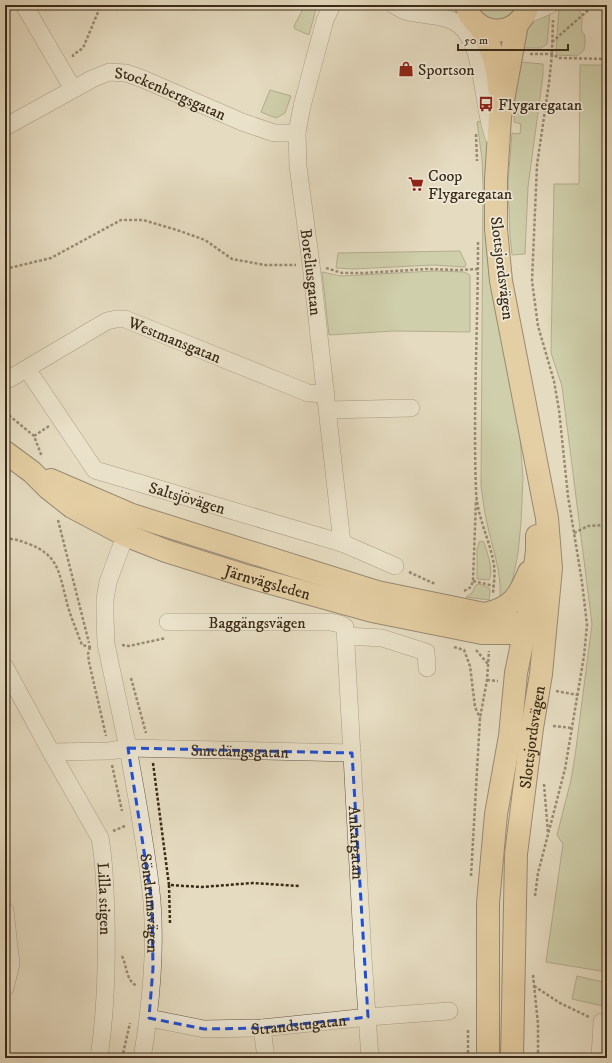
<svg xmlns="http://www.w3.org/2000/svg" width="612" height="1063" font-family="'IM FELL DW Pica',serif">
<style>
.green{fill:#b4c093;stroke:#777656}
.lines{fill:none;stroke-linecap:round;stroke-linejoin:round}
.minor-casing{stroke:#655743;stroke-width:18}
.major-casing{stroke:#3a2b19;stroke-width:24}
.path{stroke:#3a2b19;stroke-width:2.5;stroke-dasharray:3 2;stroke-linecap:butt}
.minor{stroke:#eee8d6;stroke-width:17}
.major{stroke:#e2be80;stroke-width:22}
.marked{fill:none;stroke:#1d4ed8;stroke-width:3;stroke-dasharray:8 5;stroke-linejoin:round}
.labels{text-anchor:middle;stroke-width:3.5;stroke-linejoin:round;paint-order:stroke}
.poi-label{font-size:16px;fill:#3a2b19;stroke:#eee8d6;text-anchor:start}
.street-label{font-size:16px;fill:#3a2b19;stroke:#eee8d6}
</style>
<rect width="100%" height="100%" fill="#e5dbc0"/>
<filter id="stains"><feTurbulence type="fractalNoise" baseFrequency=".005" numOctaves="4"/><feColorMatrix values="0 0 0 0 .2 0 0 0 0 .09 0 0 0 0 .02 0 0 0 .5 -.17"/></filter>
<radialGradient id="worn" r=".72"><stop offset=".6" stop-color="#630" stop-opacity="0"/><stop offset="1" stop-color="#630" stop-opacity=".3"/></radialGradient>
<g class="green">
<polygon points="305,5 315,5 316,9 309,35 295,29 294,26"/>
<polygon points="473,5 519,5 509,20 487,21"/>
<path d="M576,7C586,16 580,22 582,32C582,33 584,33 584,34C586,39 585,46 584,50L577,56L557,55L556,50L559,9Z"/>
<polygon points="550,12 547,44 541,48 523,48 518,44 532,19"/>
<polygon points="519,62 543,64 543,75 528,187 525,254 512,255 510,236 508,183 512,133 520,134 521,124 514,122 515,98"/>
<polygon points="580,65 607,65 607,972 546,962 563,844 557,835 571,780 575,756 592,624 562,386 551,353 554,184 579,184"/>
<polygon points="270,90 291,96 285,113 276,118 261,112"/>
<path d="M485,120L519,423L523,478L521,523L518,553L513,578L510,587L500,598C502,572 492,548 487,523C484,511 483,498 481,486L483,184L482,159L477,122Z"/>
<polygon points="460,251 466,264 465,267 433,265 353,269 336,268 338,253"/>
<polygon points="434,271 464,272 470,275 470,332 393,331 329,335 322,272 341,276"/>
<path d="M481,541L484,542C487,553 494,569 489,580L477,579V550L479,542Z"/>
<polygon points="479,584 489,588 490,591 489,600 466,597 472,593 476,585"/>
<polygon points="577,976 607,983 607,1007 572,999"/>
</g>
<g class="lines">
<defs>
<g id="minor">
<polyline points="24,5 73,89"/>
<path id="s1" d="M332,5L325,20L302,106L297,133L298,166L311,264L342,543"/>
<path d="M394,5C398,7 402,10 405,11C421,16 438,14 453,21C486,36 481,107 494,137"/>
<polyline points="524,16 550,5"/>
<path id="s2" d="M5,127L92,79L109,72L126,73L143,79L242,122L274,133H297"/>
<path id="s3" d="M27,369L95,470L342,543L395,566"/>
<path id="s4" d="M9,379L107,321L116,319H125L308,393L326,394"/>
<polyline points="328,410 411,408"/>
<path id="s5" d="M129,525L108,582L105,599V618L106,644L128,748L352,753"/>
<path id="s6" d="M168,622H330L340,624L345,627L363,958L370,1058"/>
<polyline points="346,636 382,638 426,652 427,668"/>
<path id="s7" d="M5,667L51,752L109,751L128,748C137,799 147,850 152,901C156,954 151,1006 142,1058"/>
<path id="s8" d="M51,752L100,838C105,864 105,891 106,917C107,964 106,1011 99,1058"/>
<polyline points="5,911 11,964 5,988"/>
<path id="s9" d="M149,1018L204,1029L262,1028L368,1017L449,1011"/>
<polyline points="262,1028 266,1058"/>
<polyline points="600,1058 602,1022 607,1023"/>
</g>
<g id="major">
<path d="M466,5C474,39 520,39 528,5"/>
<path d="M479,25C491,45 498,65 499,88"/>
<path id="s10" d="M5,452L32,472L48,488L72,507L125,535L166,551L246,576L372,611L482,633H518L525,632L535,623"/>
<path d="M51,480L132,515L377,592L499,617C508,620 522,626 527,635"/>
<path d="M485,614C512,608 519,597 529,572"/>
<polyline points="488,1058 488,903 496,814 510,736 516,673 530,605 537,551 537,536"/>
<path id="s11" d="M512,1058L516,854L532,728L541,674L551,568L547,518L501,281L496,229V179L500,117L517,24"/>
</g>
</defs>
<use href="#minor" class="minor-casing"/>
<use href="#major" class="major-casing"/>
<g class="path">
<polyline points="107,5 117,9 119,5"/>
<polyline points="552,42 594,5"/>
<polyline points="530,54 552,54 559,58 607,59"/>
<polyline points="73,57 73,55 83,48 101,5"/>
<polyline points="476,134 477,161"/>
<path d="M478,242C478,325 473,408 476,491C477,517 490,540 494,565C495,574 494,584 493,593"/>
<polyline points="326,268 342,273 364,273 427,269 458,270 478,269"/>
<polyline points="5,269 51,258 121,220 143,220 177,230 205,240 232,259 265,265 296,265"/>
<polyline points="5,412 34,436 42,457"/>
<polyline points="34,436 49,426"/>
<polyline points="58,520 89,643"/>
<polyline points="574,533 588,526 607,525"/>
<path d="M5,539C13,538 21,541 29,544C58,555 59,572 66,599C69,613 75,626 80,640L82,645L91,647"/>
<polyline points="409,572 435,584"/>
<polyline points="473,581 494,586"/>
<polyline points="464,591 471,587 473,581 476,500"/>
<polyline points="122,645 129,646 166,638"/>
<polyline points="90,647 88,654 89,662 106,736"/>
<polyline points="454,647 464,650 470,666 475,707 480,718"/>
<polyline points="476,650 488,664"/>
<polyline points="131,678 146,733"/>
<polyline points="487,680 498,681"/>
<polyline points="556,691 578,695"/>
<polyline points="553,726 572,728"/>
<polyline points="153,763 169,885 202,887 253,883 299,886"/>
<polyline points="112,765 122,811"/>
<polyline points="544,784 548,833"/>
<polyline points="113,831 125,826"/>
<polyline points="471,876 480,718 487,680 489,651"/>
<polyline points="169,885 170,924"/>
<polyline points="535,896 538,873 565,769 584,656 587,625 582,582 568,496 559,410 554,381 538,326 532,281 537,165 549,83 552,54 553,20"/>
<path d="M122,956C127,966 126,981 137,986"/>
<polyline points="533,975 538,1024 538,1058"/>
<polyline points="534,986 560,1003 589,1017"/>
<polyline points="122,1058 130,1023"/>
<polyline points="468,1058 468,1029"/>
</g>
<use href="#minor" class="minor"/>
<use href="#major" class="major"/>
</g>
<path d="M0 0H612V1063H0ZM128,748L352,753L368,1017L262,1028L204,1029L149,1018L153,968L152,903Z" fill="#e5dbc0" fill-opacity=".55" fill-rule="evenodd"/>
<path class="marked" d="M128,748L352,753L368,1017L262,1028L204,1029L149,1018L153,968L152,903Z"/>
<defs>
<symbol id="shop-bare" viewBox="-9 -9 18 18"><path d="M-5-2.5h2.3a2.7 3.5 0 0 1 5.4 0H5L5.5 6h-11ZM-1.5-2.5h3a1.5 2.3 0 0 0-3 0Z" fill="#8f2418" stroke="#eee8d6" stroke-width="2.5" paint-order="stroke"/></symbol>
<symbol id="bus-bare" viewBox="-9 -9 18 18"><path d="M-5-6H5V4H4V6H2V4H-2V6H-4V4H-5ZM-3.5-4V0h7V-4ZM-3.5 1.2v1.5H-2V1.2ZM2 1.2v1.5H3.5V1.2Z" fill="#8f2418" stroke="#eee8d6" stroke-width="2.5" paint-order="stroke"/></symbol>
<symbol id="supermarket-bare" viewBox="-9 -9 18 18"><path d="M-6-5.5h2.5l.6 2H6L4.5 2H-2.5L-4.4-4H-6ZM-1.5 3.2a1.3 1.3 0 1 0 .1 0ZM3 3.2a1.3 1.3 0 1 0 .1 0Z" fill="#8f2418" stroke="#eee8d6" stroke-width="2.5" paint-order="stroke"/></symbol>
</defs>
<g fill-rule="evenodd">
<use href="#shop-bare" x="395" y="58" width="22" height="22"/>
<use href="#bus-bare" x="475" y="93" width="22" height="22"/>
<use href="#supermarket-bare" x="405" y="173" width="22" height="22"/>
</g>
<g class="labels">
<g class="poi-label">
<text x="418" y="75">Sportson</text>
<text x="498" y="110">Flygaregatan</text>
<text x="428" y="181">Coop<tspan x="428" dy="18">Flygaregatan</tspan></text>
</g>
<g class="street-label">
<text dy="6" stroke="none"><textPath href="#s2" startOffset="183">Stockenbergsgatan</textPath></text>
<text transform="translate(503 268) rotate(83)" y="6">Slottsjordsvägen</text>
<text dy="6" stroke="none"><textPath href="#s1" startOffset="273">Boreliusgatan</textPath></text>
<text dy="6" stroke="none"><textPath href="#s4" startOffset="186">Westmansgatan</textPath></text>
<text dy="6" stroke="none"><textPath href="#s3" startOffset="218">Saltsjövägen</textPath></text>
<text dy="6" stroke="none"><textPath href="#s10" startOffset="297">Järnvägsleden</textPath></text>
<text dy="6" stroke="none"><textPath href="#s6" startOffset="89">Baggängsvägen</textPath></text>
<text dy="6" stroke="none"><textPath href="#s11" startOffset="322">Slottsjordsvägen</textPath></text>
<text dy="6" stroke="none"><textPath href="#s5" startOffset="341">Smedängsgatan</textPath></text>
<text dy="6" stroke="none"><textPath href="#s6" startOffset="394">Ankargatan</textPath></text>
<text dy="6" stroke="none"><textPath href="#s8" startOffset="160">Lilla stigen</textPath></text>
<text dy="6" stroke="none"><textPath href="#s7" startOffset="331">Söndrumsvägen</textPath></text>
<text dy="6" stroke="none"><textPath href="#s9" startOffset="151">Strandstugatan</textPath></text>
</g>
</g>
<rect width="612" height="1063" fill="none" stroke="#e5dbc0" stroke-width="20"/>
<rect x="6" y="6" width="600" height="1051" fill="none" stroke="#3a2b19" stroke-width="2"/>
<rect x="10" y="10" width="592" height="1043" fill="none" stroke="#3a2b19"/>
<path d="M458 44v6h110v-6" fill="none" stroke="#3a2b19" stroke-width="2"/>
<text x="464" y="44" font-size="12" fill="#3a2b19" stroke="#eee8d6" stroke-width="3" paint-order="stroke">50 m</text>
<rect width="100%" height="100%" filter="url(#stains)"/>
<rect width="100%" height="100%" fill="url(#worn)"/>
</svg>
